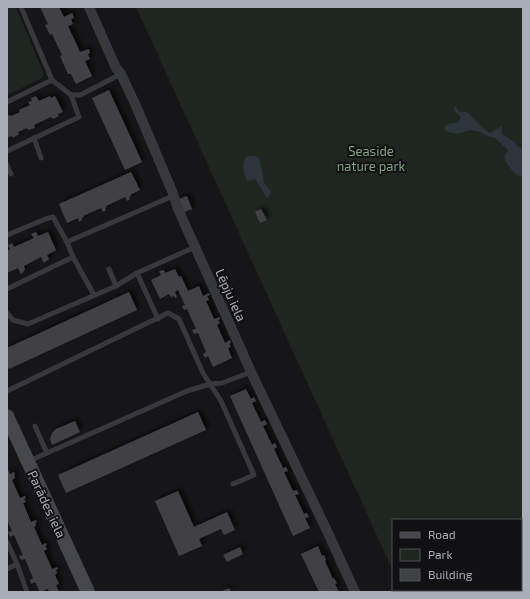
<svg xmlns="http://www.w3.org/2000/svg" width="530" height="599" font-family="'Exo 2',sans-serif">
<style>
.green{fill:#1e261f}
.water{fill:#2c353c}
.building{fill:#404145;filter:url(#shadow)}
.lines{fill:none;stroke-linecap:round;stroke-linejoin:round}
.lane{stroke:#37383d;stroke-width:5}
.street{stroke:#37383d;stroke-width:10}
.secondary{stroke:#45474d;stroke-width:14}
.labels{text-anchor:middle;stroke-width:4;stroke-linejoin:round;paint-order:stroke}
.park-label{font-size:13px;fill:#7fa381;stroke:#111113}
.street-label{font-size:13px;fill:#a8adb8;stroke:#111113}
</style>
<defs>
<filter id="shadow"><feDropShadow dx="3.5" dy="-3.5" stdDeviation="2" flood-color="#0009"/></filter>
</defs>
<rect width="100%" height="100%" fill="#161618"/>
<g class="green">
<polygon points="7,7 16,7 44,74 42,78 7,95"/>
<polygon points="136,7 523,7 523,592 402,592 402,590 521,590 521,520 393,520 393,571"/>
</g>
<g class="water">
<path d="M454,107H456L459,112H467C475,119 481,128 490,133L502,126V134L513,141L517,146L523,149V177L516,175L507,164L504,157L508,150L495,138L487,136L480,132L470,130L457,134L445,131L444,127L449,124L458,122L461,117L455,111Z"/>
<path d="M247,156H255L259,159L262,169L264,183L271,191L270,195L267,198L255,179L247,181C244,172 240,164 247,156Z"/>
</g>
<g class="building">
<polygon points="40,7 59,7 64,17 72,13 74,18 71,19 73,24 68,26 80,52 89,49 90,53 88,54 90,59 85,61 92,76 76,84 71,74 68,74 60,56 62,55 52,34 50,35 45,25 48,24"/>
<polygon points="109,90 142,162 125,170 92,98"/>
<polygon points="36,96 39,101 50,96 51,98 55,96 63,112 58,114 59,116 53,119 51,117 34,125 35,128 28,130 27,128 18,132 19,134 13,138 12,136 7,138 7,116 10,115 11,116 20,112 19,110 30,105 28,102 32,101 31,98"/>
<polygon points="131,172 140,190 130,195 131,196 129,197 130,199 127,201 125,197 106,206 107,207 105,208 106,210 103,212 101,208 83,216 84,217 82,218 82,220 79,222 78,218 67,223 59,204"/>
<polygon points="187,196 192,209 184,212 179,199"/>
<polygon points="261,209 267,220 260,223 255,212"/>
<polygon points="36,232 38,236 48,232 56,250 47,255 49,259 44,263 41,257 24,266 25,270 21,274 18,268 7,273 7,251 10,249 8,245 12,243 14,247 34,238 31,234"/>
<polygon points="175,269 179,277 181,276 188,291 199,286 203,296 209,293 210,295 207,296 209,300 206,301 214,319 220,317 220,319 218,320 220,323 217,325 225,343 230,340 231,343 229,344 231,347 228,348 232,358 213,367 208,356 205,358 203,354 206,352 198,333 194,334 192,330 196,329 187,309 184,310 182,306 185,305 178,290 175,292 177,297 175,298 174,296 171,297 169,294 160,299 151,280 161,275 159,271 164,270 165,273"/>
<polygon points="129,292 137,310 9,369 7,365 7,348"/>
<polygon points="246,389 251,399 254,397 256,401 252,403 261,422 265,420 267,424 263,426 272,445 275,443 277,447 274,449 283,468 286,467 288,471 284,472 293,491 297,490 299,494 295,495 304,514 307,513 309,517 305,518 310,528 293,536 230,396"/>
<polygon points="198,412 206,430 66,493 58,475"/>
<polygon points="75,421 80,432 52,445 50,439 52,433 56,429"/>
<polygon points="7,468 10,474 14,472 15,474 14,475 15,478 12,480 20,498 25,496 26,498 24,499 26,502 23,503 31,522 36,520 37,522 35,523 36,526 34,527 42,545 46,543 47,545 45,546 47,549 44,551 52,569 57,567 58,569 56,570 57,573 55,575 59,584 56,585 59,592 49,592 48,589 40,592 35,582 31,584 30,580 33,578 25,559 21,560 19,556 23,555 14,535 10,537 8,532 12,531 7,520"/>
<polygon points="178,491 194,527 227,512 235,530 224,535 221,529 199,539 202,546 179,556 155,501"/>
<polygon points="318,546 322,556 324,555 326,560 325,561 333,579 334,578 337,583 335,584 339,592 319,592 301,554"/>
<polygon points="240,547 243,554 227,562 223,555"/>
<polygon points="229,588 232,592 220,592"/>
</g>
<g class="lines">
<g class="lane">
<polyline points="71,95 80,95 121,74"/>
<polyline points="7,102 52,80"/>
<polyline points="34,138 41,158"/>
<polyline points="7,151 79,117 71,95 52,80 21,7"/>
<polyline points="7,165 11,174"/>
<polyline points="7,235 48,218 53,217 67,242"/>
<polyline points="73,257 94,295"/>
<polyline points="109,269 116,286"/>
<polyline points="137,273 158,319"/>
<polyline points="7,289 73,257 67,242 173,196"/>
<polyline points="7,313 13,320 28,324 116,286 137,273 195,247"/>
<polyline points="7,391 168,313 179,319 203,373 221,401 254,475 233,484"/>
<polyline points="35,426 47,453"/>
<polyline points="29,461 187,391 210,384 222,383 251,372"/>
<polyline points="7,542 17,564 27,592"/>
<polyline points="7,569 17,564"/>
</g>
<polyline class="street" points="89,7 116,68 121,74 136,106 172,191 178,209 244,356 251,372 329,535 355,592"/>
<polyline class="secondary" points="7,416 88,592"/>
</g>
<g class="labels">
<g class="park-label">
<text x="371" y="156">Seaside<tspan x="371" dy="15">nature park</tspan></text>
</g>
<g class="street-label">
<text transform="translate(231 295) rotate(66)" y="5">Lēpju iela</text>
<text transform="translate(47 504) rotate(65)" y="5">Parādes iela</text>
</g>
</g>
<rect width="530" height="599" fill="none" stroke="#a8adb8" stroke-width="16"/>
<rect x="392" y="519" width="130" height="72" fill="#111113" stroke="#4d4f55"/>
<rect x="400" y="532" width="20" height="6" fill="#45474d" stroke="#4d4f55"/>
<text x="428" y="539" font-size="12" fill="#a8adb8">Road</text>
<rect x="400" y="549" width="20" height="12" fill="#1e261f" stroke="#4d4f55"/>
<text x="428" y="559" font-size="12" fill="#a8adb8">Park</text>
<rect x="400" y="569" width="20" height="12" fill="#404145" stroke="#4d4f55"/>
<text x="428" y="579" font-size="12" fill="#a8adb8">Building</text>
</svg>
